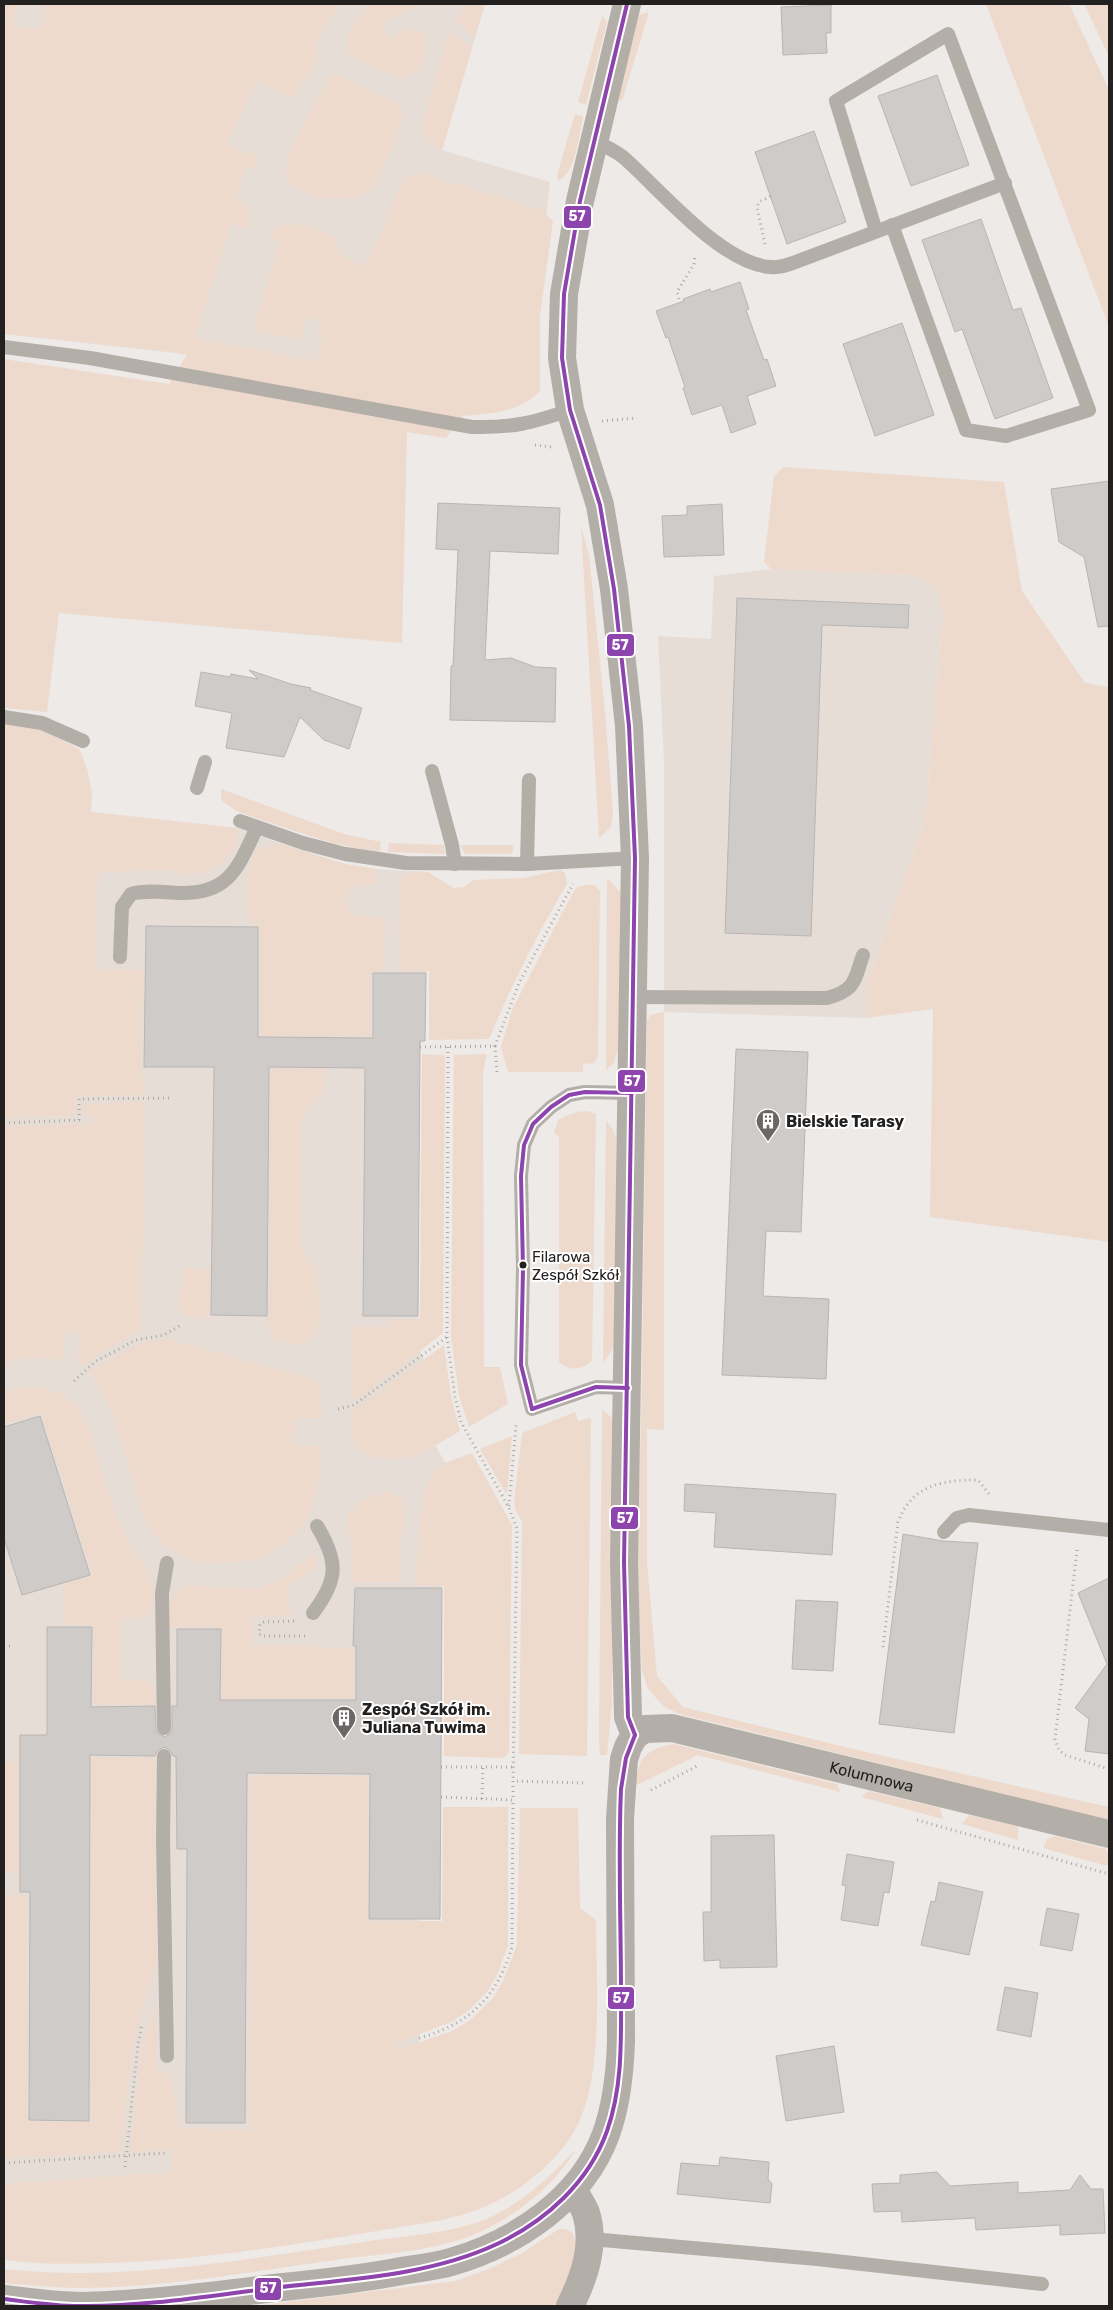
<svg xmlns="http://www.w3.org/2000/svg" width="1113" height="2310" font-family="Rubik,sans-serif">
<style>
.built{fill:#e6ddd7}
.green{fill:#eedacc}
.building{fill:#cecbc9;stroke:#b8b5b4}
.lines{fill:none;stroke-linecap:round;stroke-linejoin:round}
.path{stroke:#aca8a4;stroke-width:3;stroke-dasharray:1 4;stroke-linecap:butt}
.service{stroke:#b4aea9;stroke-width:14}
.minor{stroke:#b4aea9;stroke-width:28}
.tertiary{stroke:#b4aea9;stroke-width:28}
.bus-1-casing{stroke:#fff;stroke-width:8}
.bus-1{stroke:#8e44ad;stroke-width:4}
.bus-dot{fill:#232120;stroke:#fff;stroke-width:2}
.labels{text-anchor:middle;stroke-width:4;stroke-linejoin:round;paint-order:stroke}
.bus-label{font-size:15px;fill:#232120;stroke:#fff;text-anchor:start}
.poi-label{font-size:16px;font-weight:bold;fill:#232120;stroke:#fff;text-anchor:start}
.street-label{font-size:16px;fill:#232120;stroke:#fff}
.line-badge{stroke:#fff;stroke-width:2}
.badge-label{font-size:14px;text-anchor:middle;font-weight:bold;fill:#fff}
</style>
<rect width="100%" height="100%" fill="#edeae8"/>
<g class="built">
<polygon points="4,4 485,4 442,150 550,182 545,227 501,389 4,334"/>
<polygon points="771,569 913,575 931,583 941,598 943,616 925,820 866,987 866,1018 664,1012 664,763 658,636 711,639 714,576"/>
<polygon points="90,812 238,828 299,850 345,864 375,869 428,872 425,1041 421,1041 420,1047 418,1316 420,1351 424,1359 435,1445 446,1464 442,1588 440,1919 418,1919 421,2199 4,2210 4,1060"/>
</g>
<g class="green">
<path d="M4,4H15L14,27L42,28L43,4H340L316,41L315,48L319,58L292,99L256,81L226,144L260,157L253,168H245L236,201L244,204C249,212 250,218 248,228L231,224L195,338L317,361L323,334L317,333L319,320L305,318L301,341L253,330L280,242L269,238C271,234 274,228 279,226C290,220 327,231 336,238L339,254L366,267L403,180C411,172 417,173 427,175L540,209L553,221L540,315V391C521,412 489,414 463,416L446,438L407,432L402,643L59,613L47,712L4,708V359L169,384L187,355L159,350L4,334Z"/>
<path d="M368,4H413L416,6L382,24L389,39C395,36 404,31 410,30C437,29 426,67 410,76C399,81 350,60 347,48C344,32 360,16 368,4Z"/>
<polygon points="468,4 485,4 475,37 455,21"/>
<polygon points="986,4 1069,4 1109,90 1109,327"/>
<polygon points="1084,4 1109,4 1109,56"/>
<polygon points="649,12 622,101 617,100 639,15"/>
<polygon points="602,16 607,22 586,105 578,102"/>
<polygon points="449,32 472,48 442,150 428,141 422,126"/>
<path d="M335,74L393,101C400,107 403,111 402,121C396,135 382,178 374,187C357,207 287,201 286,171C285,151 321,95 331,75Z"/>
<path d="M575,114L583,116C579,135 576,173 558,181L557,175Z"/>
<path d="M784,467L1004,482L1022,591L1085,683L1109,687V1242L930,1217L933,1009L866,1018V987L925,820L943,616C940,590 937,585 913,575L771,569L764,562L774,476Z"/>
<polygon points="581,526 589,555 605,712 613,812 611,827 599,838"/>
<polygon points="4,723 44,730 79,749 87,768 92,793 91,812 238,828 235,848 217,867 193,875 170,870 98,872 95,969 143,970 141,1077 145,1077 145,1095 75,1096 75,1115 4,1118"/>
<path d="M221,789L344,834L381,842L380,852C342,848 304,834 268,822C254,817 236,813 225,803C220,800 221,795 221,789Z"/>
<path d="M278,843L345,864L375,869L374,884L355,886L346,897L347,912L356,915L386,918L383,971H371V1036L261,1037L260,925H251C247,898 244,877 255,851Z"/>
<polygon points="389,843 444,845 445,854 388,852"/>
<polygon points="460,845 514,845 512,854 465,854"/>
<path d="M560,870L565,873L567,884C537,934 512,985 489,1039L429,1040V971H399L400,879L406,877L408,872H428L454,888L464,887L473,880L524,878Z"/>
<polygon points="607,878 620,892 623,903 619,1047 613,1064 606,1070"/>
<polygon points="584,885 595,885 600,891 598,1056 594,1063 583,1064 583,1072 508,1072 501,1047 512,1010 561,915 576,888"/>
<polygon points="664,1012 664,1430 647,1429 647,1562 657,1676 683,1707 849,1748 1109,1807 1109,1820 679,1714 665,1707 656,1698 647,1687 642,1670 636,1563 641,1428 647,1021 650,1015"/>
<polygon points="422,1054 442,1055 445,1057 443,1333 357,1399 352,1400 351,1327 390,1327 390,1319 419,1319 420,1316"/>
<polygon points="487,1054 483,1072 484,1367 500,1367 508,1404 469,1427 459,1396 451,1336 454,1055"/>
<polygon points="270,1069 326,1069 325,1088 301,1119 301,1246 318,1273 319,1323 311,1340 302,1345 271,1339 269,1318"/>
<polygon points="145,1102 141,1331 94,1357 81,1367 78,1365 79,1333 64,1333 64,1360 35,1357 4,1362 4,1127 93,1124 93,1115 83,1115 82,1104"/>
<path d="M588,1111L596,1114L592,1360C583,1370 570,1372 559,1362V1137L554,1133L558,1120L576,1112Z"/>
<polygon points="606,1120 613,1130 616,1138 615,1337 613,1348 603,1364"/>
<polygon points="185,1269 211,1269 210,1316 193,1319 179,1310 178,1304"/>
<path d="M166,1339L309,1377L321,1387L322,1418H295L293,1445L321,1447C319,1493 314,1528 270,1553C252,1563 234,1563 215,1563C185,1563 155,1544 143,1516C139,1505 137,1494 134,1483C122,1445 113,1403 88,1371L143,1342Z"/>
<path d="M444,1345L451,1397L460,1431C432,1447 406,1467 373,1456C365,1454 358,1451 354,1443C351,1435 352,1421 352,1412Z"/>
<path d="M26,1387C47,1388 63,1391 78,1407C90,1421 93,1443 98,1460C105,1484 113,1507 122,1529C136,1562 161,1571 151,1612L146,1616L122,1619L121,1679L153,1682L154,1705L93,1704V1625H65L64,1584L93,1575L41,1412L4,1424V1391Z"/>
<polygon points="602,1409 611,1417 613,1424 612,1702 607,1755 600,1755 599,1739"/>
<polygon points="575,1412 578,1421 588,1418 591,1419 587,1756 519,1754 522,1521 516,1512 514,1502 522,1433"/>
<polygon points="512,1436 507,1495 480,1449"/>
<path d="M472,1453L512,1525L509,1751L506,1756L501,1758L444,1756V1586L417,1585C417,1559 418,1484 439,1467C448,1461 462,1457 472,1453Z"/>
<polygon points="386,1492 401,1498 406,1506 402,1528 400,1582 354,1582 348,1513 362,1501"/>
<polygon points="314,1554 317,1567 289,1586 290,1616 251,1617 251,1645 317,1645 317,1647 354,1648 354,1698 245,1699 244,1709 222,1708 222,1627 167,1627 171,1598 179,1590 189,1585 243,1589 261,1587 279,1580"/>
<path d="M674,1744L837,1784L840,1792L698,1755L635,1786C639,1758 645,1749 674,1744Z"/>
<polygon points="92,1758 155,1758 154,1836 157,1958 133,2045 120,2152 4,2158 4,1895 26,1895 26,2122 92,2122"/>
<polygon points="4,1763 19,1763 19,1847 30,1848 30,1872 4,1872"/>
<path d="M250,1776H367V1921H442L443,1807H508V1946L496,1977L487,1992L467,2012L451,2022L397,2043V2050L452,2031L470,2020L494,1997L503,1981L517,1945L520,1808H578L580,1908L596,1920C596,1979 604,2070 578,2124C560,2161 518,2194 479,2209C468,2214 455,2216 443,2220C333,2238 222,2259 110,2263C74,2264 39,2265 4,2260V2184L173,2172L171,2150L130,2152L143,2040L156,2003V2070L170,2074L180,2128L250,2130Z"/>
<polygon points="869,1791 940,1808 943,1819 861,1797"/>
<polygon points="969,1815 1018,1826 1018,1840 962,1824"/>
<polygon points="1054,1836 1106,1849 1109,1856 1107,1866 1043,1848 1047,1839"/>
<path d="M576,2149C554,2186 520,2213 480,2232C436,2252 384,2253 336,2260C252,2271 164,2288 79,2288C54,2288 29,2285 4,2283V2269C121,2282 241,2260 357,2243C399,2236 444,2235 484,2220C518,2206 552,2176 576,2149Z"/>
<path d="M559,2229C564,2229 570,2229 573,2234C583,2246 562,2293 557,2306H255L455,2281L489,2269L522,2253Z"/>
</g>
<g class="building">
<polygon points="831,5 831,33 826,33 827,53 783,55 781,7"/>
<polygon points="937,75 969,165 911,186 878,96"/>
<polygon points="814,131 846,222 787,244 755,152"/>
<polygon points="981,219 1013,310 1021,308 1053,398 995,419 962,329 955,332 922,240"/>
<polygon points="740,282 749,309 746,310 764,360 767,359 776,386 747,396 756,424 731,433 722,405 692,415 683,388 685,387 668,337 666,338 656,311 684,301 683,299 710,289 711,292"/>
<polygon points="902,323 934,415 875,436 843,344"/>
<polygon points="1109,481 1109,626 1098,627 1084,557 1059,542 1051,489"/>
<polygon points="438,503 560,508 558,554 490,551 485,660 511,658 535,667 556,668 555,722 450,720 451,666 453,666 458,550 436,549"/>
<polygon points="722,504 724,555 664,557 662,516 687,515 687,506"/>
<polygon points="737,598 909,605 908,628 822,625 811,936 725,933"/>
<polygon points="249,670 291,684 311,688 310,690 362,708 349,749 324,740 300,717 284,757 226,748 232,713 195,706 201,672 230,677 231,674 258,679"/>
<polygon points="146,926 258,927 258,1037 373,1038 373,973 426,973 425,1041 420,1041 418,1316 363,1316 365,1068 269,1067 267,1316 211,1315 214,1067 144,1067"/>
<polygon points="736,1049 808,1052 801,1232 766,1231 763,1296 829,1299 826,1379 722,1375"/>
<polygon points="40,1416 90,1575 22,1595 4,1538 4,1427"/>
<polygon points="685,1484 836,1494 832,1555 714,1547 716,1513 684,1511"/>
<polygon points="903,1534 943,1541 978,1543 954,1733 879,1724"/>
<polygon points="1109,1578 1109,1754 1085,1751 1089,1719 1075,1708 1107,1664 1078,1593"/>
<polygon points="355,1588 442,1588 440,1919 369,1919 370,1774 247,1773 245,2123 186,2123 187,1849 177,1849 176,1756 173,1756 169,1749 164,1747 157,1751 155,1756 90,1755 89,2121 29,2120 30,1892 20,1892 20,1735 47,1735 47,1627 92,1627 91,1707 155,1706 156,1732 165,1737 172,1732 172,1706 177,1706 177,1629 221,1629 220,1700 356,1700 356,1646 353,1646"/>
<polygon points="796,1600 838,1602 833,1671 792,1669"/>
<polygon points="774,1835 777,1967 720,1968 720,1960 704,1961 703,1912 711,1912 711,1836"/>
<polygon points="847,1854 894,1862 889,1893 884,1892 878,1926 841,1920 846,1886 842,1885"/>
<polygon points="939,1882 983,1892 969,1955 921,1945 931,1901 935,1902"/>
<polygon points="1047,1908 1079,1914 1072,1951 1040,1945"/>
<polygon points="1005,1987 1038,1993 1031,2037 997,2030"/>
<polygon points="834,2046 844,2112 786,2121 776,2056"/>
<polygon points="720,2157 769,2162 768,2179 772,2184 770,2203 677,2194 681,2163 719,2166"/>
<polygon points="937,2172 950,2186 1018,2182 1018,2193 1070,2190 1080,2175 1091,2189 1103,2189 1105,2233 1060,2235 1060,2225 976,2230 975,2218 902,2222 901,2211 874,2212 872,2184 900,2183 900,2175"/>
</g>
<g class="lines">
<g class="path">
<polyline points="765,244 757,207 759,202 773,195"/>
<polyline points="679,299 677,292 694,264 695,254"/>
<polyline points="602,421 637,418"/>
<polyline points="535,445 551,447"/>
<polyline points="495,1046 497,1072"/>
<polyline points="420,1047 495,1046 519,983 573,884"/>
<polyline points="448,1047 447,1337 455,1397 461,1422 508,1506 517,1528 513,1781"/>
<polyline points="4,1123 79,1120 79,1099 171,1098"/>
<polyline points="74,1381 96,1361 136,1340 164,1335 181,1325"/>
<polyline points="338,1409 354,1405 447,1337"/>
<polyline points="509,1506 516,1425"/>
<polyline points="1077,1550 1055,1739 1059,1750 1065,1755 1109,1769"/>
<polyline points="294,1621 264,1622 260,1624 259,1634 264,1636 308,1636"/>
<polyline points="4,1646 13,1646"/>
<path d="M883,1647L898,1522C912,1485 942,1480 978,1480L989,1494"/>
<polyline points="441,1767 514,1767"/>
<polyline points="651,1790 699,1765"/>
<polyline points="441,1797 513,1800 513,1781 584,1783"/>
<polyline points="482,1799 483,1767"/>
<polyline points="917,1820 1109,1874"/>
<path d="M419,2038C470,2024 497,1997 512,1947L513,1800"/>
<polyline points="4,2163 166,2153"/>
<polyline points="125,2167 138,2044 142,2024"/>
</g>
<g class="service">
<path d="M593,141C603,145 614,150 623,157C658,187 722,265 771,267C779,268 786,265 793,263L1005,183"/>
<polyline points="876,231 836,101 948,34 1089,410 1006,436 966,430 892,225"/>
<path d="M4,347L90,358L472,427C513,428 532,423 570,410"/>
<polyline points="4,717 42,723 83,741"/>
<polyline points="432,771 452,845 455,864"/>
<polyline points="197,788 205,762"/>
<polyline points="240,821 303,843 345,854 406,863 527,864 635,858"/>
<polyline points="527,864 529,780"/>
<path d="M120,957L122,907L131,894C146,890 162,892 178,893C229,895 238,868 257,827"/>
<path d="M633,997L827,998C856,990 854,981 863,955"/>
<polyline points="628,1388 596,1387 532,1409 521,1365 523,1269 521,1176 524,1145 533,1124 551,1107 569,1095 585,1092 632,1093"/>
<polyline points="944,1532 957,1518 969,1515 1109,1530"/>
<path d="M313,1613C338,1580 339,1562 317,1526"/>
<polyline points="164,1728 162,1593 167,1563"/>
<polyline points="164,1756 163,1840 167,2056"/>
<polyline points="591,2239 817,2259 1042,2284"/>
</g>
<g class="minor">
<polyline points="627,4 580,201 564,294 562,358 570,410 600,505 614,589 629,726 635,858 624,1563 628,1717 635,1735"/>
<path d="M570,2306C584,2278 596,2245 586,2213C583,2205 577,2197 573,2189"/>
</g>
<path class="tertiary" id="s1" d="M4,2299C30,2302 57,2306 83,2306C150,2304 216,2295 283,2287C324,2283 366,2278 407,2270C421,2268 437,2266 451,2262C516,2243 582,2200 606,2134C617,2104 620,2072 621,2041L620,1819L624,1759L628,1747L635,1735L645,1729L672,1728L1109,1834"/>
<defs>
<g id="bus-1">
<polyline points="627,4 580,201 564,294 562,358 570,410 600,505 614,589 629,726 635,858 624,1563 628,1717 635,1735"/>
<polyline points="532,1409 521,1365 523,1269 521,1176 524,1145 533,1124 551,1107 569,1095 585,1092 632,1093"/>
<polyline points="532,1409 596,1387 628,1388"/>
<path d="M4,2299C29,2302 54,2306 79,2306C146,2307 214,2295 281,2287C353,2279 431,2275 497,2244C546,2221 589,2182 607,2131C623,2086 621,2038 621,1991C621,1924 618,1856 621,1789L626,1758L635,1735"/>
</g>
</defs>
<use href="#bus-1" class="bus-1-casing"/>
<use href="#bus-1" class="bus-1"/>
</g>
<defs>
<symbol id="building-pin" viewBox="-11 -11 22 30"><path d="M0 17L-7.5 6A9.5 9.5 0 1 1 7.5 6Z" fill="#6a6766" stroke="#fff"/><path d="M-4-6H4V6H1V3H-1V6H-4ZM-2.5-4.3h1.7v1.8h-1.7ZM.8-4.3h1.7v1.8H.8ZM-2.5-1h1.7V.8h-1.7ZM.8-1h1.7V.8H.8Z" fill="#fff"/></symbol>
</defs>
<g fill-rule="evenodd">
<use href="#building-pin" x="754" y="1107" width="28" height="38"/>
<use href="#building-pin" x="330" y="1704" width="28" height="38"/>
</g>
<circle class="bus-dot" cx="523" cy="1265" r="4.5"/>
<g class="labels">
<g class="bus-label">
<text x="532" y="1262">Filarowa<tspan x="532" dy="18">Zespół Szkół</tspan></text>
</g>
<g class="poi-label">
<text x="786" y="1127">Bielskie Tarasy</text>
<text x="362" y="1715">Zespół Szkół im.<tspan x="362" dy="18">Juliana Tuwima</tspan></text>
</g>
<g class="street-label">
<text dy="6" stroke="none"><textPath href="#s1" startOffset="1306">Kolumnowa</textPath></text>
</g>
</g>
<g class="line-badge">
<rect x="563" y="205" width="29" height="24" rx="5" fill="#8e44ad"/>
<rect x="606" y="633" width="29" height="24" rx="5" fill="#8e44ad"/>
<rect x="617" y="1069" width="29" height="24" rx="5" fill="#8e44ad"/>
<rect x="610" y="1506" width="29" height="24" rx="5" fill="#8e44ad"/>
<rect x="607" y="1986" width="28" height="24" rx="5" fill="#8e44ad"/>
<rect x="254" y="2277" width="28" height="24" rx="5" fill="#8e44ad"/>
</g>
<g class="badge-label">
<text x="577" y="221">57</text>
<text x="620" y="650">57</text>
<text x="632" y="1086">57</text>
<text x="625" y="1523">57</text>
<text x="621" y="2003">57</text>
<text x="268" y="2293">57</text>
</g>
<rect width="1113" height="2310" fill="none" stroke="#232120" stroke-width="10"/>
</svg>
